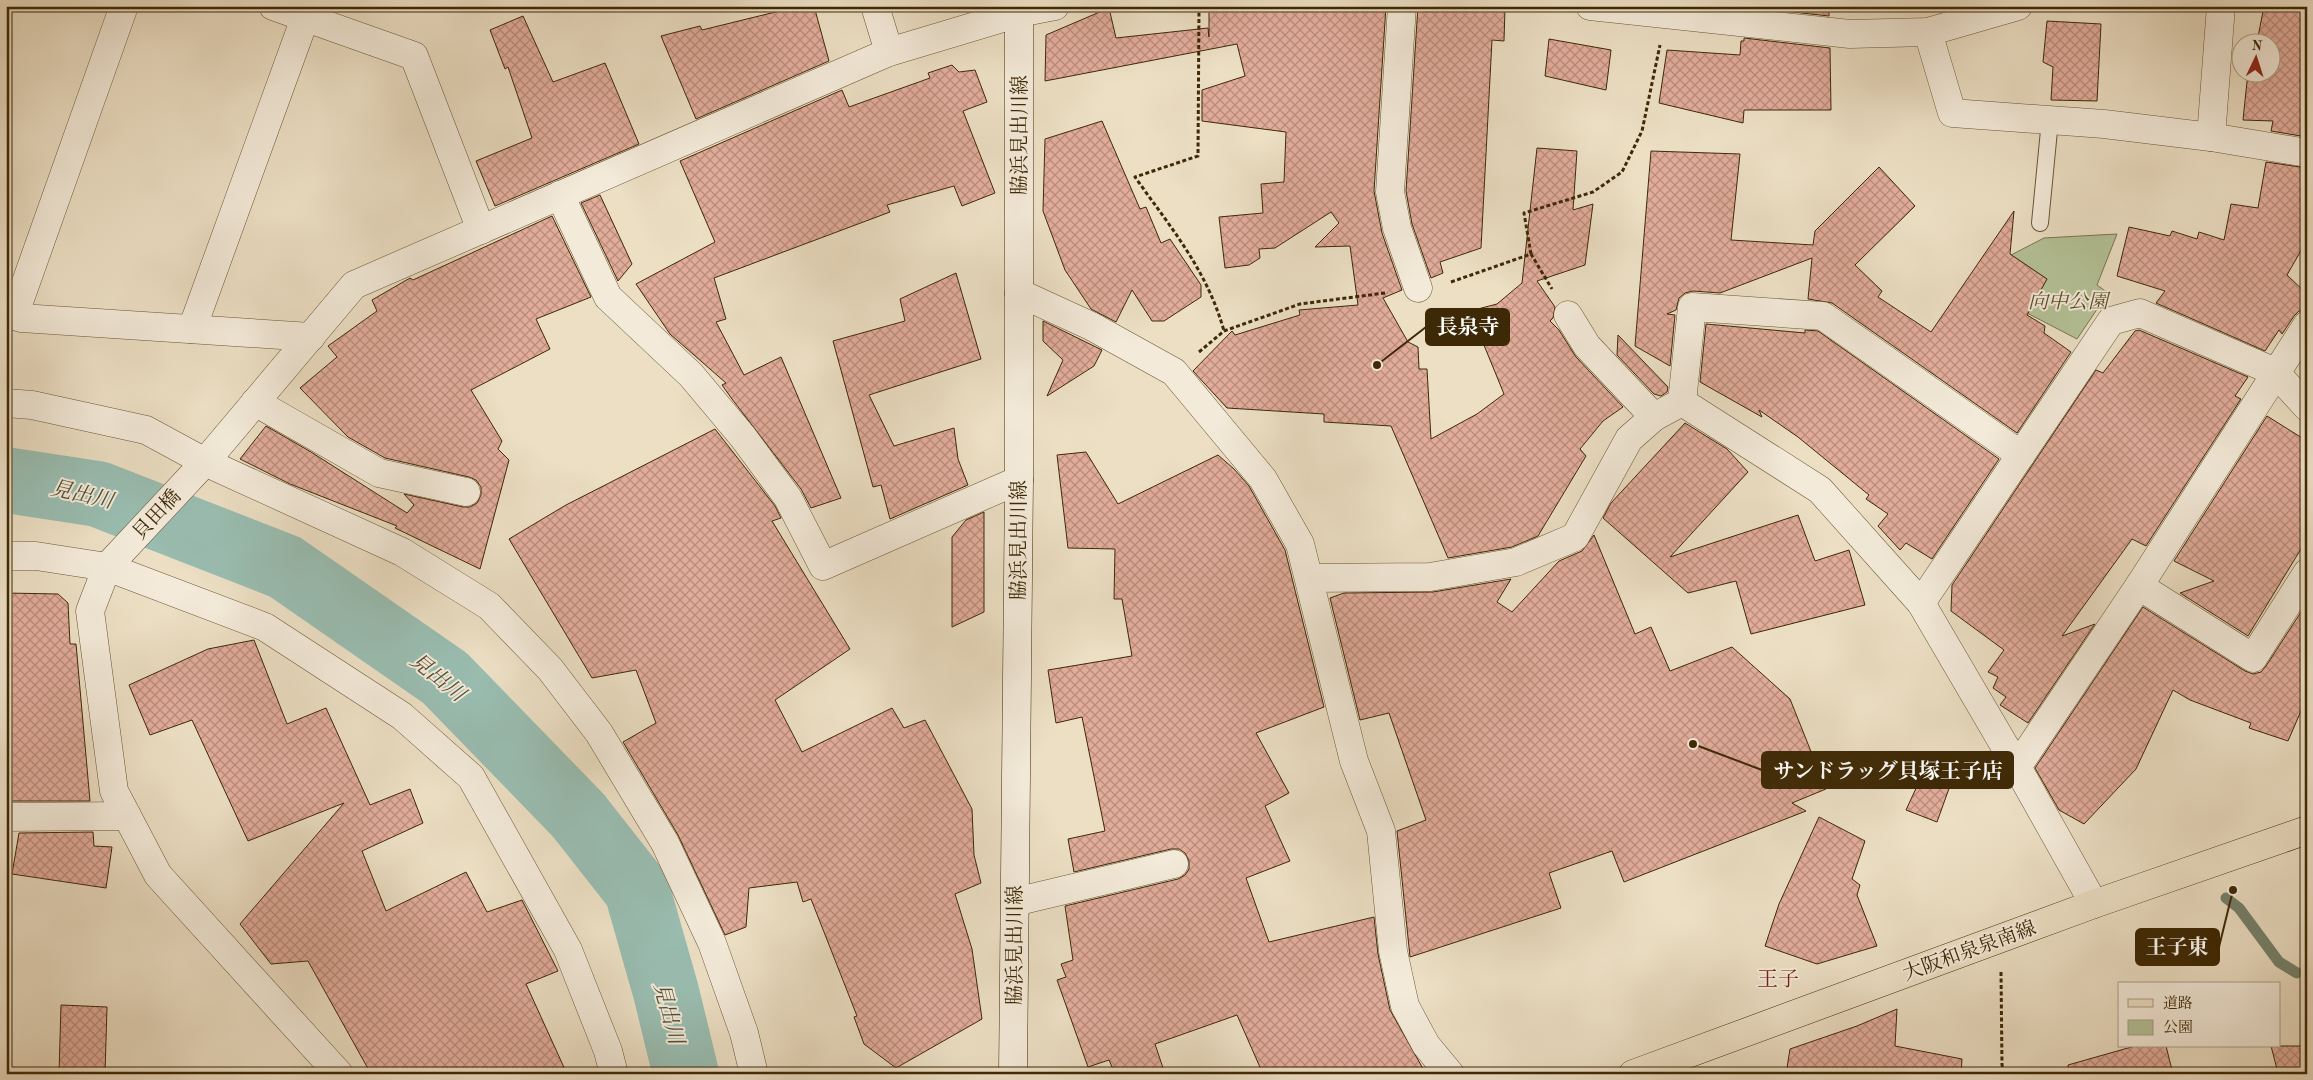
<svg xmlns="http://www.w3.org/2000/svg" width="2313" height="1080" font-family="'Old Standard TT','Noto Serif JP',serif">
<style>
.park{fill:#b4c297;stroke:#79764e}
.lines{fill:none;stroke-linecap:round;stroke-linejoin:round}
.stream{stroke:#75826d;stroke-width:11}
.river{stroke:#99bdb1;stroke-width:66}
.building{fill:url(#building-cross-hatch);stroke:#3e2906}
.lane-casing{stroke:#6a5636;stroke-width:18}
.street-casing{stroke:#6a5636;stroke-width:29}
.secondary-casing{stroke:#3e2906;stroke-width:29}
.primary-casing{stroke:#3e2906;stroke-width:29}
.path{stroke:#3e2906;stroke-width:3;stroke-dasharray:4 2.5;stroke-linecap:butt}
.lane{stroke:#f3ead9;stroke-width:16}
.street{stroke:#f3ead9;stroke-width:28}
.secondary{stroke:#f3ead9;stroke-width:28}
.primary{stroke:#ecdfc4;stroke-width:28}
.labels{text-anchor:middle;stroke-width:4;stroke-linejoin:round;paint-order:stroke}
.street-label{font-size:20px;fill:#3e2906;stroke:#f3ead9}
.park-label{font-size:20px;font-style:italic;fill:#5c4f2a;stroke:#f3ead9}
.water-label{font-size:21px;font-style:italic;fill:#554e31;stroke:#f3ead9}
.neighbourhood-label{font-size:21px;fill:#7a1f14;stroke:#f3ead9}
.leader{fill:none;stroke:#3e2906;stroke-width:2}
.callout-dot{fill:#3e2906;stroke:#f3ead9;stroke-width:2}
.callout{fill:#3e2906;stroke:#3e2906;stroke-width:2}
.callout-label{font-size:21px;text-anchor:middle;font-weight:bold;fill:#fff}
</style>
<defs>
<pattern id="building-cross-hatch" width="8" height="8" patternUnits="userSpaceOnUse" patternTransform="scale(1.25)"><rect width="8" height="8" fill="#e2ac9b"/><path d="M0 0l8 8M0 8l8-8" fill="none" stroke="#b98c7c"/></pattern>
</defs>
<rect width="100%" height="100%" fill="#ecdfc4"/>
<filter id="stains"><feTurbulence type="fractalNoise" baseFrequency=".004" numOctaves="4"/><feColorMatrix values="0 0 0 0 .2 0 0 0 0 .09 0 0 0 0 .02 0 0 0 .5 -.17"/></filter>
<radialGradient id="worn" r=".72"><stop offset=".6" stop-color="#630" stop-opacity="0"/><stop offset="1" stop-color="#630" stop-opacity=".3"/></radialGradient>
<polygon class="park" points="2117,234 2097,285 2108,293 2077,339 2027,313 2047,279 2011,255 2044,238"/>
<g class="lines">
<polyline class="stream" points="2226,898 2239,908 2279,962 2297,973"/>
<polyline class="river" points="6,480 98,494 285,567 445,678 578,815 637,890 666,992 686,1074"/>
</g>
<g class="building">
<polygon points="800,6 814,6 829,61 696,119 661,36 700,26 702,30"/>
<polygon points="1209,6 1386,6 1374,191 1382,233 1402,290 1383,298 1408,342 1418,347 1419,369 1427,369 1431,439 1477,414 1504,394 1470,311 1497,304 1522,283 1537,148 1577,151 1573,210 1593,204 1585,265 1537,281 1555,307 1553,318 1550,321 1559,330 1576,357 1623,407 1603,421 1580,449 1586,456 1538,536 1512,547 1448,558 1391,426 1324,422 1324,414 1227,408 1193,371 1232,331 1235,335 1300,315 1299,310 1358,305 1350,246 1315,247 1339,223 1331,212 1275,248 1259,249 1260,258 1249,265 1225,268 1219,217 1263,213 1261,184 1284,182 1286,132 1202,121 1202,90 1245,76 1237,44 1045,81 1046,35 1109,8 1116,38 1208,28 1209,37"/>
<polygon points="1418,6 1505,8 1504,41 1492,40 1481,248 1440,262 1443,273 1431,278 1412,224 1406,191"/>
<polygon points="1748,6 1829,6 1829,16 1748,7"/>
<polygon points="2264,6 2307,6 2307,137 2271,131 2273,121 2243,120 2248,72 2270,72 2270,42 2257,42"/>
<polygon points="523,16 553,82 605,63 639,144 495,206 476,161 532,138 508,67 505,69 490,30"/>
<polygon points="2047,21 2101,24 2097,101 2051,100 2053,67 2043,62"/>
<polygon points="1744,38 1830,48 1831,110 1744,110 1743,123 1659,103 1667,50 1740,55 1741,41 1744,41"/>
<polygon points="1549,39 1611,50 1606,90 1545,76"/>
<polygon points="952,65 959,72 975,70 987,102 963,111 995,193 962,206 954,186 887,205 890,212 714,278 726,319 716,322 744,375 781,357 841,498 811,508 801,489 732,399 722,385 726,383 670,334 636,284 715,242 680,161 842,90 849,107 930,78 928,73"/>
<polygon points="1102,121 1140,209 1146,207 1161,243 1170,239 1201,285 1201,297 1164,321 1152,321 1132,290 1116,322 1091,309 1065,270 1043,211 1045,139"/>
<polygon points="1651,151 1740,154 1731,240 1813,245 1815,231 1879,167 1915,206 1855,265 1882,291 1878,297 1931,332 2014,211 2010,254 2047,279 2027,315 2045,326 2044,333 2071,352 2017,433 1832,303 1808,299 1812,258 1720,293 1693,291 1685,293 1679,298 1676,310 1667,314 1675,315 1670,366 1635,346"/>
<polygon points="2266,162 2307,168 2307,240 2287,275 2307,294 2307,310 2299,311 2294,316 2282,334 2279,330 2265,351 2156,303 2165,291 2117,276 2129,227 2170,236 2172,231 2197,239 2199,232 2224,240 2231,204 2258,208"/>
<polygon points="600,195 632,264 618,281 581,203"/>
<polygon points="552,216 591,297 536,319 550,349 471,390 502,441 498,449 509,460 480,569 395,528 397,526 290,484 240,459 266,426 311,452 407,513 414,505 404,494 463,507 470,507 477,503 481,495 481,487 476,480 469,477 385,458 348,437 300,388 337,357 328,346 377,311 372,300 410,278 413,280"/>
<polygon points="956,273 981,359 869,395 894,446 954,428 958,459 968,485 890,519 881,485 873,487 833,341 905,321 900,299"/>
<polygon points="1043,321 1102,350 1094,366 1047,396 1063,360 1043,341"/>
<polygon points="1706,324 1805,333 1805,330 1818,331 1999,459 1932,559 1906,543 1900,550 1878,526 1888,514 1866,499 1869,495 1798,437 1759,410 1762,417 1700,382"/>
<polygon points="2139,330 2248,377 2235,396 2241,399 2146,546 2132,539 2062,636 2095,624 2028,723 2000,705 2006,697 1993,688 1998,677 1988,672 2004,650 1951,611 1952,585 2096,370 2103,373 2135,331"/>
<polygon points="1618,335 1668,387 1667,392 1661,396 1654,394 1617,355"/>
<polygon points="2267,416 2307,441 2307,539 2248,636 2180,593 2214,581 2174,561"/>
<polygon points="1685,423 1727,449 1748,472 1670,557 1798,515 1815,561 1849,550 1865,605 1751,634 1736,581 1688,593 1603,518 1611,503"/>
<polygon points="715,429 775,506 781,518 772,521 850,649 775,700 802,752 892,708 904,728 925,720 972,809 974,855 981,883 955,894 972,949 982,1019 896,1068 864,1044 854,1017 857,1016 811,899 803,902 797,882 749,888 746,927 725,935 678,835 623,742 656,723 636,670 592,678 509,539 566,505"/>
<polygon points="1086,452 1118,504 1218,455 1234,469 1249,486 1285,550 1324,707 1256,733 1289,793 1265,806 1290,861 1246,878 1269,942 1374,917 1378,954 1390,1010 1426,1074 1263,1074 1237,1015 1155,1044 1165,1074 1115,1074 1109,1060 1088,1067 1057,980 1066,977 1061,964 1073,960 1065,906 1178,879 1185,875 1189,869 1189,861 1185,853 1179,849 1171,849 1074,872 1068,839 1105,831 1082,717 1056,723 1048,670 1132,656 1122,599 1114,599 1115,549 1068,548 1057,455"/>
<polygon points="984,512 984,612 952,627 952,537 966,520"/>
<polygon points="1594,535 1635,634 1651,627 1670,671 1732,647 1790,699 1826,789 1792,803 1806,811 1624,882 1612,851 1549,873 1561,908 1410,957 1397,831 1426,820 1389,713 1360,720 1330,598 1344,593 1433,592 1511,579 1497,602 1512,612 1559,561 1582,551"/>
<polygon points="6,593 58,594 68,603 70,644 76,644 90,801 6,801"/>
<polygon points="2143,607 2245,671 2253,674 2261,672 2266,666 2301,612 2307,615 2307,697 2288,741 2249,728 2251,723 2190,700 2173,690 2136,769 2084,824 2059,810 2035,768"/>
<polygon points="254,640 287,724 326,708 370,805 410,789 423,823 362,851 386,911 466,872 487,912 522,900 558,971 526,984 567,1074 371,1074 308,961 271,964 240,924 344,803 248,841 192,720 150,735 129,685 208,649"/>
<polygon points="1961,755 1937,822 1906,810 1924,771"/>
<polygon points="1819,817 1865,841 1852,879 1860,885 1857,895 1877,946 1817,964 1765,946 1779,904"/>
<polygon points="93,832 94,846 112,847 106,888 12,874 19,833"/>
<polygon points="61,1005 107,1007 105,1074 59,1074"/>
<polygon points="1897,1009 1895,1046 1962,1059 1961,1074 1786,1074 1790,1049 1857,1026"/>
<polygon points="2135,1046 2166,1046 2173,1074 2069,1074 2068,1065"/>
<polygon points="2271,1046 2307,1046 2307,1074 2278,1073"/>
</g>
<g class="lines">
<defs>
<polyline id="lane" points="2040,223 2050,120"/>
<g id="street">
<polyline points="273,6 414,56 481,230"/>
<polyline points="875,6 889,52"/>
<polyline points="1402,6 1390,192 1397,228 1418,288"/>
<polyline points="1590,6 1850,34 1928,32 2018,6"/>
<polyline points="1928,32 1952,113 2104,124 2211,137 2307,153"/>
<polyline points="2211,137 2221,6"/>
<polyline points="560,195 608,297 691,375 743,437 788,498 823,566 1019,480"/>
<polyline points="1019,293 1091,326 1174,372 1263,479 1300,544 1354,761 1381,831 1393,951 1405,1006 1426,1045 1450,1074"/>
<polyline points="6,313 21,318 311,337"/>
<polyline points="1568,315 1587,346 1654,417"/>
<polyline points="14,316 124,6"/>
<polyline points="192,329 305,18"/>
<polyline points="255,402 379,473 466,492"/>
<polyline points="1682,402 1820,490 1921,603 2017,767"/>
<polyline points="1682,402 1692,307 1823,316 2021,455"/>
<polyline points="6,403 32,405 146,430 205,462 402,552 489,606 550,669 599,733 665,843 712,943 744,1033 754,1074"/>
<polyline points="6,556 36,556 107,567 265,627 402,716 471,777 568,950 608,1051 614,1074"/>
<polyline points="1310,578 1430,577 1516,562 1575,537 1629,439 1654,417 1682,402"/>
<polyline points="2139,586 2253,658 2307,573"/>
<polyline points="1921,603 2111,321 2140,313 2275,372 2307,407"/>
<polyline points="6,817 127,816"/>
<polyline points="1015,902 1174,864"/>
<polyline points="2094,904 2017,767 2139,586 2307,325"/>
<polyline points="339,1074 158,875 114,791 90,611 107,567 205,462 354,285 889,52 1019,13 1055,6"/>
</g>
<polyline id="secondary" points="1013,1074 1019,480 1019,6"/>
<polyline id="primary" points="1633,1074 2094,904 2307,830"/>
</defs>
<use href="#lane" class="lane-casing"/>
<use href="#street" class="street-casing"/>
<use href="#secondary" class="secondary-casing"/>
<use href="#primary" class="primary-casing"/>
<g class="path">
<path d="M1199,6L1198,156L1135,177C1171,228 1207,270 1224,331"/>
<polyline points="1531,254 1524,213 1593,192 1622,172 1642,131 1660,45"/>
<polyline points="1451,282 1531,254 1552,289"/>
<polyline points="1199,352 1224,331 1300,304 1385,293"/>
<polyline points="2001,972 2002,1065 2005,1074"/>
</g>
<use href="#lane" class="lane"/>
<use href="#street" class="street"/>
<use href="#secondary" class="secondary"/>
<use href="#primary" class="primary"/>
</g>
<g class="labels">
<g class="street-label">
<text transform="translate(1019 135) rotate(-90)" y="7">脇浜見出川線</text>
<text transform="translate(156 514) rotate(-47)" y="7">貝田橋</text>
<text transform="translate(1018 540) rotate(-90)" y="7">脇浜見出川線</text>
<text transform="translate(1014 945) rotate(-90)" y="7">脇浜見出川線</text>
<text transform="translate(1969 950) rotate(-20)" y="7">大阪和泉泉南線</text>
</g>
<g class="park-label">
<text x="2068" y="308">向中公園</text>
</g>
<g class="water-label">
<text transform="translate(82 494) rotate(13)" y="7">見出川</text>
<text transform="translate(438 677) rotate(39)" y="7">見出川</text>
<text transform="translate(669 1013) rotate(75)" y="7">見出川</text>
</g>
<g class="neighbourhood-label">
<text x="1778" y="986">王子</text>
</g>
</g>
<path class="leader" d="M1377 365L1426 327M1693 744L1762 770M2233 890L2219 947"/>
<g class="callout-dot">
<circle cx="1377" cy="365" r="5"/>
<circle cx="1693" cy="744" r="5"/>
<circle cx="2233" cy="890" r="5"/>
</g>
<g class="callout">
<rect x="1426" y="309" width="83" height="36" rx="5"/>
<rect x="1762" y="752" width="251" height="36" rx="5"/>
<rect x="2136" y="929" width="83" height="36" rx="5"/>
</g>
<g class="callout-label">
<text x="1468" y="334">長泉寺</text>
<text x="1888" y="778">サンドラッグ貝塚王子店</text>
<text x="2177" y="954">王子東</text>
</g>
<rect width="2313" height="1080" fill="none" stroke="#ecdfc4" stroke-width="25"/>
<rect x="8" y="8" width="2298" height="1065" fill="none" stroke="#3e2906" stroke-width="2.5"/>
<rect x="12" y="12" width="2288" height="1055" fill="none" stroke="#3e2906"/>
<rect x="2118" y="982" width="162" height="65" fill="#f3ead9" stroke="#ab9d85"/>
<rect x="2128" y="999" width="25" height="8" fill="#ecdfc4" stroke="#ab9d85"/>
<text x="2163" y="1008" font-size="15" fill="#3e2906">道路</text>
<rect x="2128" y="1020" width="25" height="15" fill="#b4c297" stroke="#ab9d85"/>
<text x="2163" y="1032" font-size="15" fill="#3e2906">公園</text>
<g transform="translate(2256 58) rotate(4)"><circle r="24" fill="#f3ead9" stroke="#ab9d85"/>
<path d="M0-4L9 19L0 12L-9 19Z" fill="#8f2418"/>
<text y="-8" font-size="14" font-weight="bold" text-anchor="middle" fill="#3e2906">N</text>
</g>
<rect width="100%" height="100%" filter="url(#stains)"/>
<rect width="100%" height="100%" fill="url(#worn)"/>
</svg>
